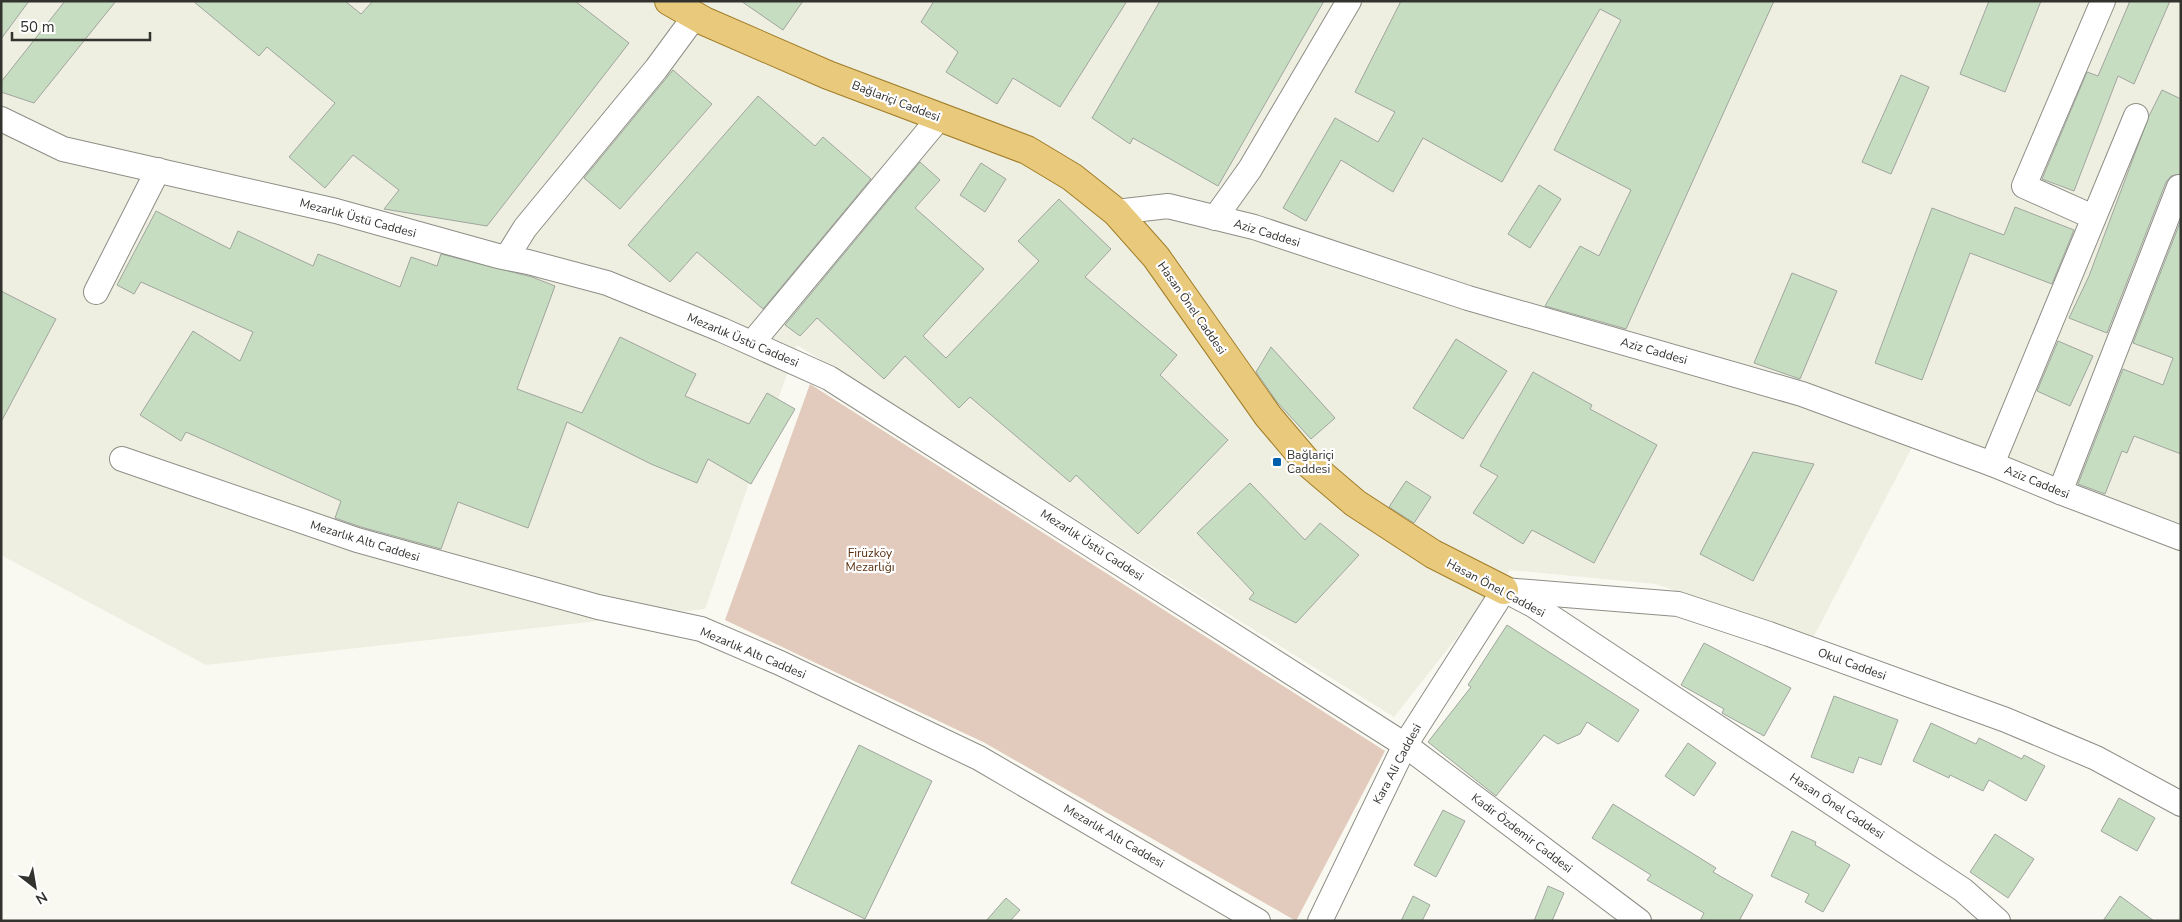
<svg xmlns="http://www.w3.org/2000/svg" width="2182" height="922" font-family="'Nunito Sans',sans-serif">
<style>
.built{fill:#eeefe0}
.green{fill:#e2cbbd}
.building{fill:#c7ddc1;stroke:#a0a59f}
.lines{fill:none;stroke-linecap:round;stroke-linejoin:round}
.minor-casing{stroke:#8e8e87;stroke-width:26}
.major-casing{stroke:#a07d28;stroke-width:30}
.minor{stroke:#fff;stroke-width:24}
.major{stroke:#e9c97c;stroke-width:28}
.poi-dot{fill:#005fac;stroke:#fff;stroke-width:2}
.labels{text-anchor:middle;stroke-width:4.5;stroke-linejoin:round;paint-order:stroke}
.street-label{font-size:12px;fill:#32322f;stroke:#fff}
.poi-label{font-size:12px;fill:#32322f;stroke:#fff;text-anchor:start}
.park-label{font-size:12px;fill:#5a3010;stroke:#fff}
</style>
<rect width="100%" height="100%" fill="#f9f9f2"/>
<polygon class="built" points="1,1 2181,1 2181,524 1920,432 1813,638 1656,584 1510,570 1394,717 797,345 705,609 206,665 1,555"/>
<polygon class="green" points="810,384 1385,751 1296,921 985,743 725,620"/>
<g class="building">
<polygon points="1,1 29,1 1,39"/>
<polygon points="65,1 116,1 34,103 1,92 1,82"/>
<polygon points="193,1 345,1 361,14 373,1 575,1 629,43 487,226 384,209 399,190 353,155 325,188 289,157 335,103 267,47 259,56"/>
<polygon points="741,1 803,1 783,30"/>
<polygon points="934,1 1127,1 1060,107 1013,78 997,104 946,72 958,52 921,22"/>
<polygon points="1160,1 1324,1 1218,186 1133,138 1130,144 1092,118"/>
<polygon points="1401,1 1774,1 1626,329 1545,306 1580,246 1599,256 1631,190 1554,150 1621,20 1600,9 1502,182 1423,138 1393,192 1341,160 1306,221 1283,208 1335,118 1378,142 1395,112 1355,92"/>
<polygon points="1989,1 2041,1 2005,92 1960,74"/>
<polygon points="2130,1 2170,1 2134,84 2118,76 2074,191 2042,179 2087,72 2098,76"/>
<polygon points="673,70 712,104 620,209 584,178"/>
<polygon points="1901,75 1929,87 1891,174 1862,162"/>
<polygon points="2162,90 2181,99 2181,174 2171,176 2166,182 2107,333 2069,318 2089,276 2149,116"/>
<polygon points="758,96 815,146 823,137 871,179 763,309 697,252 670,282 628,245"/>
<polygon points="920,162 940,180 915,208 984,269 923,336 946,358 1039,261 1018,241 1059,199 1111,249 1085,277 1177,355 1160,375 1228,440 1138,534 1076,475 1070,482 970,397 959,408 905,356 884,379 817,318 800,336 785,325"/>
<polygon points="981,163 1006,179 985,212 960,195"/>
<polygon points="1539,185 1561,199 1530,248 1508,234"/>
<polygon points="2015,207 2074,230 2052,284 1970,253 1922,380 1875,363 1932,208 2004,235"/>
<polygon points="156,211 230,249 238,231 313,266 318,254 400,287 411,257 437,266 441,254 532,277 555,286 517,389 582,413 620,337 696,374 685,396 749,424 767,393 795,409 751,484 708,459 697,483 651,464 567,422 528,528 458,502 441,549 361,527 335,518 341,501 186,432 181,441 140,415 193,331 240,361 253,332 141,282 134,294 117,285"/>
<polygon points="2181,220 2181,454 2134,436 2127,453 2122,451 2105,494 2078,484 2123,369 2163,385 2173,358 2133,343"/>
<polygon points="1792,273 1837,291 1800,379 1754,363"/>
<polygon points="1,291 56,319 1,422"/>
<polygon points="1456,339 1507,371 1463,439 1413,408"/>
<polygon points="2058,341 2093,356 2070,406 2037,391"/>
<polygon points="1271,347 1335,418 1311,439 1277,402 1256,372"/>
<polygon points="1533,372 1592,405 1590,409 1657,445 1594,563 1532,530 1523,544 1473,513 1498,476 1480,466"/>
<polygon points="1753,452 1814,464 1753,581 1700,554"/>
<polygon points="1406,481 1431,497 1414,523 1389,507"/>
<polygon points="1250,483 1305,540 1320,523 1359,555 1296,623 1249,599 1254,593 1197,533"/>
<polygon points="1507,625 1639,710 1618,742 1587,722 1580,734 1558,744 1544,735 1496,796 1428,742 1471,687 1468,685"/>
<polygon points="1704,643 1791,688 1764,736 1722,713 1724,709 1681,685"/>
<polygon points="1834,696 1898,720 1881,765 1859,757 1853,773 1811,757"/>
<polygon points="1931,723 1976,744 1979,738 2022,759 2024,755 2045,766 2026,801 1989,780 1983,791 1950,775 1949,778 1913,761"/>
<polygon points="1688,743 1716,763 1694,796 1665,776"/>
<polygon points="859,745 932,781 865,919 791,883"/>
<polygon points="2119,798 2155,818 2137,851 2101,831"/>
<polygon points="1613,804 1716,868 1713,872 1753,895 1739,921 1700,921 1704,913 1647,880 1651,875 1592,838"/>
<polygon points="1443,810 1465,821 1436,877 1414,865"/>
<polygon points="1792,831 1816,842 1815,845 1850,865 1823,912 1805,902 1809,894 1771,876"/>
<polygon points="1995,834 2034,859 2008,898 1970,872"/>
<polygon points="1548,886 1564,893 1552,921 1534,921"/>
<polygon points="1413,896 1430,905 1422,921 1401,921"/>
<polygon points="2120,896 2154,921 2103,921"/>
<polygon points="1006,898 1020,910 1010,921 986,921"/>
</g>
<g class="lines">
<defs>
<g id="minor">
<polyline points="1,119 63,149 336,211 498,256 528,262 607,283 722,330 829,378 1405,745 1639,921"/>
<polyline points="1116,212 1168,206 1254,227 1468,298 1802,394 1992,464 2060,492 2181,538"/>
<polyline points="2093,217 2024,186 2103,1"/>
<polyline points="1215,218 1250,169 1349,1"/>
<polyline points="507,257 525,228 656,69 695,16"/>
<polyline points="96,292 158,170"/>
<polyline points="752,343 940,117"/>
<polyline points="122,459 357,540 598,607 701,629 780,663 979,758 1258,921"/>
<polyline points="1992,464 2136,116"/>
<polyline points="2060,492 2179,187"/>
<polyline points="1504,590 1678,604 1769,634 2006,720 2096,758 2181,804"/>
<polyline points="1512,594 1533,605 1963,890 1998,921"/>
<polyline points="1320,921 1405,745 1504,590"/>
</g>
<polyline id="major" points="669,1 704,21 828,75 1027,150 1072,177 1116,212 1156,257 1268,416 1307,462 1355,503 1433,554 1504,590"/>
</defs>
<use href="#minor" class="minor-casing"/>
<use href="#major" class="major-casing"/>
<use href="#minor" class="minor"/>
<use href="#major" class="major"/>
</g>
<rect class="poi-dot" x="1272" y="457" width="10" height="10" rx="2.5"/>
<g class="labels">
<g class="street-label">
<text transform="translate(896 101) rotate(21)" y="4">Bağlariçi Caddesi</text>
<text transform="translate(358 218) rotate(15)" y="4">Mezarlık Üstü Caddesi</text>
<text transform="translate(1267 233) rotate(17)" y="4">Aziz Caddesi</text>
<text transform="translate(1192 308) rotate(55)" y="4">Hasan Önel Caddesi</text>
<text transform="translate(743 340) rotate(23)" y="4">Mezarlık Üstü Caddesi</text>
<text transform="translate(1654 351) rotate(16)" y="4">Aziz Caddesi</text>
<text transform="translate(2037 482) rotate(22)" y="4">Aziz Caddesi</text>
<text transform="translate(365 541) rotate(17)" y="4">Mezarlık Altı Caddesi</text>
<text transform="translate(1092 545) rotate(33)" y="4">Mezarlık Üstü Caddesi</text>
<text transform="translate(1496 588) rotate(28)" y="4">Hasan Önel Caddesi</text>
<text transform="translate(753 653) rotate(23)" y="4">Mezarlık Altı Caddesi</text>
<text transform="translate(1852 664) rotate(20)" y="4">Okul Caddesi</text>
<text transform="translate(1397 764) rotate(-62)" y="4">Kara Ali Caddesi</text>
<text transform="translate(1837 806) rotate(33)" y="4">Hasan Önel Caddesi</text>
<text transform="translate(1522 833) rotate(37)" y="4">Kadir Özdemir Caddesi</text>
<text transform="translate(1114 836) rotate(30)" y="4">Mezarlık Altı Caddesi</text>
</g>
<g class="poi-label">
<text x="1287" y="459">Bağlariçi<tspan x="1287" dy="14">Caddesi</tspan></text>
</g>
<g class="park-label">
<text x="870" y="557">Firüzköy<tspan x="870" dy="14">Mezarlığı</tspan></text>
</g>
</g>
<rect width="2182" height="922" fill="none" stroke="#32322f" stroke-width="5"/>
<g transform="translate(35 887) rotate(149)" stroke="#ffffff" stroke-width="4" paint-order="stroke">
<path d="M0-4L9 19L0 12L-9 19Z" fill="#32322f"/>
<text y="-8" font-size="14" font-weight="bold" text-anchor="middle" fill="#32322f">N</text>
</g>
<path d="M12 32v8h138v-8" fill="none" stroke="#32322f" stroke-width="2.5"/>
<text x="20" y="32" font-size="15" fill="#32322f" stroke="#ffffff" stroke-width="4" paint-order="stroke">50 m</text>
</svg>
